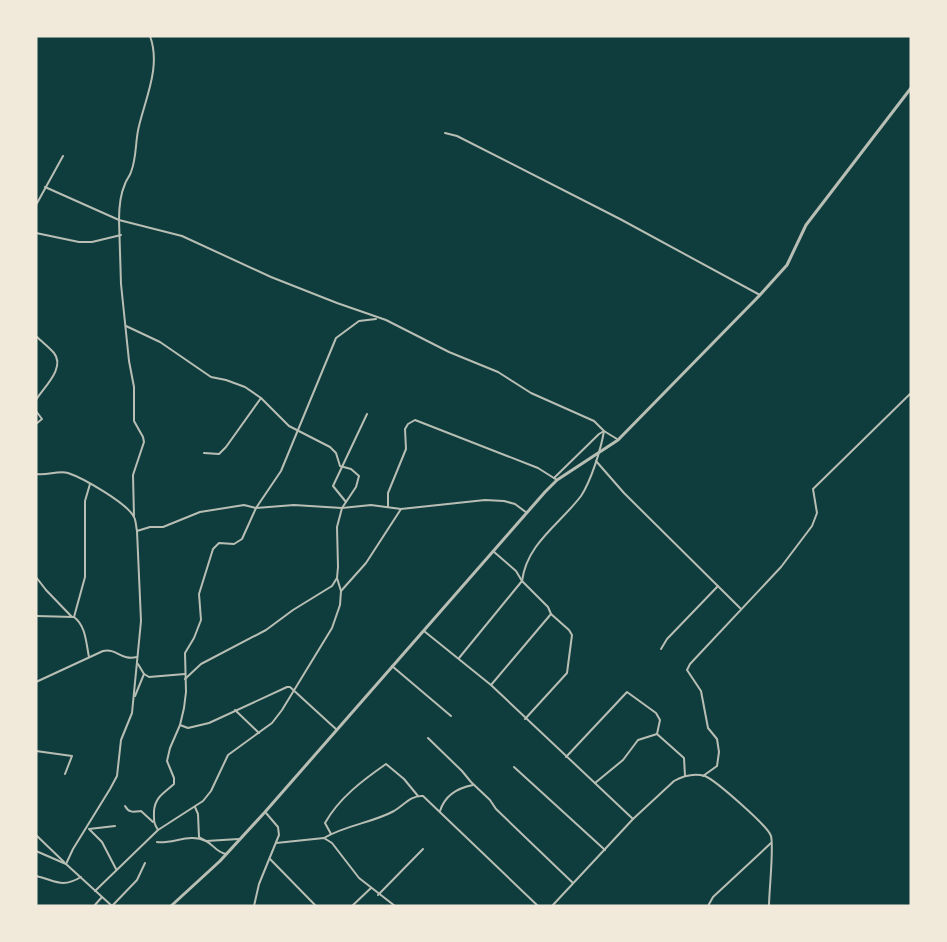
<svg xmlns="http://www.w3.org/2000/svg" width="947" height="942" font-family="'DM Sans',sans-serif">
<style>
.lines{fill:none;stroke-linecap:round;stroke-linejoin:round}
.minor{stroke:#b8beb3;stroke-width:2}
.tertiary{stroke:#b8beb3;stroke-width:3}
</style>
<rect width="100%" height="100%" fill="#0f3d3e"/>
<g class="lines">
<g class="minor">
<path d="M150,36C161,66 146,97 139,126C135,141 137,157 131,172C130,176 126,180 125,184C120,195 119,208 119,220L182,236L271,277L337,303L386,320L449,352L498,372L531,393L594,421L604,431C601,449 591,481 581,496C560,524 527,543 522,581L459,658"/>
<polyline points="445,133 457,136 620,219 760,295"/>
<polyline points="45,187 119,220 121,284 129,361 134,387 134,421 143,437 144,442 133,475 134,516"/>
<polyline points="36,205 63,156"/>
<polyline points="36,233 79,242 92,242 121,235"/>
<polyline points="126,326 160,342 211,377 226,380 245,387 261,398 289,426 330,447 336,453 340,466 351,469 359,476 356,487 342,508 337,527 338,567 337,578 332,586 293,610 266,630 201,664 185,679"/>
<path d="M36,336C42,342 49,347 54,353C66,368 43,388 36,400"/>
<polyline points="36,411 42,419 36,424"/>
<polyline points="204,453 219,454 226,447 261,398"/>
<polyline points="596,461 624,493 740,608"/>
<path d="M36,474C47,476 58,470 68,473C83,478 127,503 134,517C136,520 136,527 137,531L150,527H163L200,512L244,505L256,508L294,505L342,508L371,505L401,509L485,500L504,501L515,504L527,513"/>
<polyline points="554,478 599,434 604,431 617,439"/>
<polyline points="346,502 333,486 367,414"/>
<polyline points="388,507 388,493 406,449 405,429 408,424 415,420 538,468 557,480"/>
<polyline points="36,577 46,590 72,617"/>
<polyline points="341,591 366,563 401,509"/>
<path d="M36,616L74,617C86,626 86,643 89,657"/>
<polyline points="74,617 85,577 85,501 90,484"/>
<polyline points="424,631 491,685 633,819"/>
<polyline points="661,649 667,639 718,586"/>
<polyline points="138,664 144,674 149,677 185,674"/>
<polyline points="392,666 451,716"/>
<path d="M36,682L103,651C117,648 121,661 137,657"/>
<polyline points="491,685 551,614 548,607 522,581 516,571 493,551"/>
<polyline points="135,696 144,674"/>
<polyline points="235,710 259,733"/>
<polyline points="525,719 567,673 572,635 569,630 551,614"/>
<polyline points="180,725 188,728 209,723 287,687 290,687 337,730"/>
<polyline points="428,738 462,771 471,782 490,800 496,809 573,883"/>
<polyline points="36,751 72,756 65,774"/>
<polyline points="566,757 627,692 656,713 660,720 657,734"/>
<polyline points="36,764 36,752"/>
<polyline points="514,767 605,850"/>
<polyline points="703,776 717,766 719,752 717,739 708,728 701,691 687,670 690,664 781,567 812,526 817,513 813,489 911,393"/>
<polyline points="595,783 623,760 638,740 657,734 684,758 685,776"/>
<path d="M125,806C129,813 133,812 141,811L153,822"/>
<polyline points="195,807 198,814 199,837 206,841 239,839"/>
<path d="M440,811C445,795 457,788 473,785"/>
<polyline points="115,826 89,829 102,842 116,869"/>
<path d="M158,830C153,822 154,820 154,811C155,797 164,793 174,784V778L167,761L170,748L180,725L184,708L186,692L185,653L194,638L201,620L199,594L213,549L219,543L234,544L242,539L256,508L281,471L336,338L359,321L376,319"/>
<path d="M331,834L325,823C339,798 363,780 386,764L404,779L418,796"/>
<polyline points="36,835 64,862"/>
<path d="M324,838C346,825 372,823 394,811C404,805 411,795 423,796L538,906"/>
<path d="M157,842C173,844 190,833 206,841C214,845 216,852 226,854"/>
<polyline points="276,843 324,838 332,843 359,878 395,906"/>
<polyline points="36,851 66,864 112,906 137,880 145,863"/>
<polyline points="270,859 316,906"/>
<polyline points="66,864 73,849 110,789 117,776 121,740 132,713 141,621 137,531"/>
<path d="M36,876C55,880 61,889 81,877"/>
<polyline points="95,891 158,830 203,801 211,791 228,755 272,723 282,710 332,628 340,605 341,591 337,578"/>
<polyline points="378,895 423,849"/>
<polyline points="94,906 102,897"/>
<polyline points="254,906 259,884 279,835 278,827 266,813"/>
<polyline points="352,906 371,888"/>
<path d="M552,906L633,819L674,781C683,776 694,773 705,776C715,780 768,826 771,836C774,849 769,890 769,906"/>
<polyline points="708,906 713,897 771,843"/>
</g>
<polyline class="tertiary" points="171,906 220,861 265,812 545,492 557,480 618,440 760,295 787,265 806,225 819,208 911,88"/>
</g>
<rect width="947" height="942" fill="none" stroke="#f1e9da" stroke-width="75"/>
</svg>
